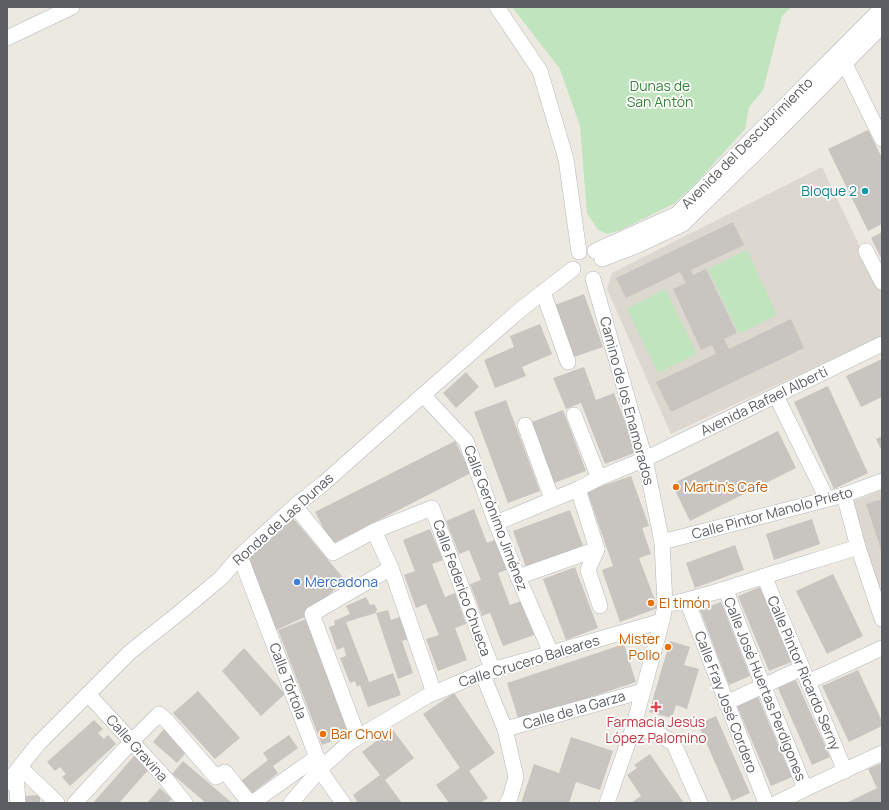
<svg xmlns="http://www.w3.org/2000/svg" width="889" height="810" font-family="Manrope,sans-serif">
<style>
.education{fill:#dcd8cf}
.green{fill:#c0e4be}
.building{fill:#c8c4bf}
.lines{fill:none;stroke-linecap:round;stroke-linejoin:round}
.minor-casing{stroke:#b4b7bc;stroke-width:16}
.minor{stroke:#fff;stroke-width:15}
.culture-dot{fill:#0f9aa8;stroke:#fff;stroke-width:1.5}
.food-dot{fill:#e8710a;stroke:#fff;stroke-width:1.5}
.shop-dot{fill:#3f7fe0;stroke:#fff;stroke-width:1.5}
.health-dot{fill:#e0444e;stroke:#fff;stroke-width:1.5}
.labels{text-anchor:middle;stroke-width:3.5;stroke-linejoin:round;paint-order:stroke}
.park-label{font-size:14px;fill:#378437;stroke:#fff}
.street-label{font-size:14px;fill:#5a5e62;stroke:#fff}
.culture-label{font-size:14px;fill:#0d838f;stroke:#fff;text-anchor:end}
.food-label{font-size:14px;fill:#c56008;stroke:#fff;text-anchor:start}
.shop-label{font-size:14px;fill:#366cbe;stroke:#fff;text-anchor:start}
.health-label{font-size:14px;fill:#be3a42;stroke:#fff}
</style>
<rect width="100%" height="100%" fill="#ece9e1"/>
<g class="education">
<polygon points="822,167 882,293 882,336 671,434 607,289 612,273"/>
<polygon points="882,490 882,602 846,504"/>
</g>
<g class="green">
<polygon points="512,7 791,7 782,16 763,90 749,107 745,129 697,182 675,203 623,229 608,234 598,230 587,213 580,126 560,69"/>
<polygon points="747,250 777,315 739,334 708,269"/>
<polygon points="665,289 697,354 658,373 627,309"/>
</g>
<g class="building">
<polygon points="868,130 882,158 882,224 868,231 828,149"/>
<polygon points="733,222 744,245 691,270 693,275 706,269 737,333 724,339 729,349 791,319 804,348 671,412 656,382 716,354 712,345 701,350 673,289 686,283 680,272 626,298 616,278"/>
<polygon points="882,232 882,260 871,238"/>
<polygon points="584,294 603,347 574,357 555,305"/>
<polygon points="540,324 552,354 522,367 526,376 495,388 484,360 514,347 510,336"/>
<polygon points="882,359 882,397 861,407 846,376"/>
<polygon points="584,367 596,400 614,393 637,452 605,464 581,403 566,409 553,378"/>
<polygon points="466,372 479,387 456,408 443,393"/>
<polygon points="828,386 868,473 834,489 794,402"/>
<polygon points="506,400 540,491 508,503 474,412"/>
<polygon points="563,410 586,471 554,483 532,422"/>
<polygon points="778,431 796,468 690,521 672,484"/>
<polygon points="882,436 882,451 876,439"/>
<polygon points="455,441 471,473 332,544 315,512"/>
<polygon points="631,476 649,526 642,528 651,554 639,558 658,608 620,622 602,570 613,566 587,491"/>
<polygon points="882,499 882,553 866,504"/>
<polygon points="474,509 487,543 496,539 509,569 498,573 510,605 521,601 534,635 503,646 490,613 482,616 470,584 481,580 469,550 459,554 446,521"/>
<polygon points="570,510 583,546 526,567 513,531"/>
<polygon points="293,518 345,580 305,617 274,631 247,558"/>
<polygon points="812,519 820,544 774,560 766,534"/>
<polygon points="430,529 443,560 432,564 445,597 455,593 466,624 455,628 467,660 438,671 426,639 439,635 426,604 416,608 404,575 415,571 403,540"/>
<polygon points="735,545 744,570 695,588 686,563"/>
<polygon points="575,567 598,628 566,640 543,579"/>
<polygon points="833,574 863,636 827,654 796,591"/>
<polygon points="760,587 791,662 769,671 738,596"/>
<polygon points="366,597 370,605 374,604 377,609 376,613 346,622 369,682 393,673 401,695 368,707 360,685 357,687 355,681 350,683 340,658 346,656 344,647 337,650 329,627 335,625 334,621 350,614 346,606"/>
<polygon points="721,602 750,676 729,685 700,610"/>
<polygon points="388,610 391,620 400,617 408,639 402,641 413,673 398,679 376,613"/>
<polygon points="306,619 350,734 322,745 278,630"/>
<polygon points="670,641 690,647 684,665 699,669 687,709 676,705 672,718 649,712"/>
<polygon points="624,644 636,682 519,721 507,683"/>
<polygon points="244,648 285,694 261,716 222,671"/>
<polygon points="858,670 882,721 882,726 849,742 822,686"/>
<polygon points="796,680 830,757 812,765 778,688"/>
<polygon points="198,691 240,738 215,759 173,713"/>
<polygon points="454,693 495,753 469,771 488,798 480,803 449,803 436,785 460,768 423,714"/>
<polygon points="758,697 792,777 771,786 737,706"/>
<polygon points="716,716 750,793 732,801 698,724"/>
<polygon points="94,720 103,729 98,733 104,739 108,735 116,744 70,786 62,777 66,774 60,767 55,771 47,762"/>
<polygon points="164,729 188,750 177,763 153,742"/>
<polygon points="392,729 414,758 385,780 402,803 358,803 353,795 380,775 362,752"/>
<polygon points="289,735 298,748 273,766 278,773 251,794 241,781 268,760 263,753"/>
<polygon points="571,737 613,751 600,790 576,782 569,803 521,803 534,764 559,773"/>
<polygon points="650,754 684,803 631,803 641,796 627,775 637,768 634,765"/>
<polygon points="135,755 150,768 119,803 93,803"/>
<polygon points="183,761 232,803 206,803 172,774"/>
<polygon points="882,763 882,803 846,803 877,788 868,769"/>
<polygon points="160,788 172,799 168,803 147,803"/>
<polygon points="40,795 40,803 23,803 23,796"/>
</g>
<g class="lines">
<defs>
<g id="minor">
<polyline points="497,7 540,71 566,159 579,252"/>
<polyline points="7,38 72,7"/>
<polyline points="845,64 882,139"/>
<polyline points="595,251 677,214 882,8"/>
<polyline points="866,251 882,282"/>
<polyline points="602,259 636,246 683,224 779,130 882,26"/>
<polyline points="593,279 645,459 662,542 665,605 662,621 633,728 607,803"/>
<polyline points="543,292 568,362"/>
<polyline points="423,395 466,441 496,523 518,577 551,653"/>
<polyline points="776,396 827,499"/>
<polyline points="574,415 599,478"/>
<polyline points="525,425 552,499"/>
<polyline points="578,489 597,549 588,570 600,606"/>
<polyline points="844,495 858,547 882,619"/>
<polyline points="295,506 333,553 374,531 432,508 493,671"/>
<polyline points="496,523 578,489 599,478 645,459 882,344"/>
<polyline points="374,531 391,568"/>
<polyline points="662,542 844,495 882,481"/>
<polyline points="240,556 324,776 343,803"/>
<polyline points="764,576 845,771"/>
<polyline points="518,577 597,549"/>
<path d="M726,590C750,657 779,722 805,789"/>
<polyline points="687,601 766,803"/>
<path d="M665,605C699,598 732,587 765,576C796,566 827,557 858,547"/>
<polyline points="482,673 505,729 516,777 510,798 507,803"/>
<polyline points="808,682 882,648"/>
<polyline points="88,694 166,779 185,803"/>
<polyline points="726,703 802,668"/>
<polyline points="633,728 659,734 674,744 700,803"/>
<polyline points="505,729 643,691"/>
<polyline points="358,737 312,614 391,568 434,693"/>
<polyline points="20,767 57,803"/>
<polyline points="16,772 18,803"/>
<polyline points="7,783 38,744 130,652 179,613 221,578 240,556 295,506 324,483 423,395 520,310 543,292 573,269"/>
<polyline points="75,803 132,741 159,714 167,721 216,777 225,772 250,803"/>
<polyline points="252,803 317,757"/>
<polyline points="291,803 321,768 350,742 427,696 482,673 662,621"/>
<polyline points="777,803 805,789 882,753"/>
</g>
</defs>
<use href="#minor" class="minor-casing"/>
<use href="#minor" class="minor"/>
</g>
<circle class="culture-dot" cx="865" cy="191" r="4"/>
<g class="food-dot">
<circle cx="676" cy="487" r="4"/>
<circle cx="651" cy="603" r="4"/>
<circle cx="668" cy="647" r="4"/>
<circle cx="323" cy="734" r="4"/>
</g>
<circle class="shop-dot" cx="297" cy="582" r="4"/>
<path class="health-dot" d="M654 701h4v4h4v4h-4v4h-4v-4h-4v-4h4z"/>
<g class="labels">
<g class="park-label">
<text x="660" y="91">Dunas de<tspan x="660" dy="16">San Antón</tspan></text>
</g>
<g class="street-label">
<text transform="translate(747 143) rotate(-45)" y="5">Avenida del Descubrimiento</text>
<text transform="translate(627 401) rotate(75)" y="5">Camino de los Enamorados</text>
<text transform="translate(764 401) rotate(-26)" y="5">Avenida Rafael Alberti</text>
<text transform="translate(772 513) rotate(-15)" y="5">Calle Pintor Manolo Prieto</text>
<text transform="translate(496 518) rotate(69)" y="5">Calle Gerónimo Jiménez</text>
<text transform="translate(283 519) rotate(-42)" y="5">Ronda de Las Dunas</text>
<text transform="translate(462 588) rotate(70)" y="5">Calle Federico Chueca</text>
<text transform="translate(529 661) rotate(-17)" y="5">Calle Crucero Baleares</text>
<text transform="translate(804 673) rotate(67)" y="5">Calle Pintor Ricardo Serny</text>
<text transform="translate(288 681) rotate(69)" y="5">Calle Tórtola</text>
<text transform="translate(765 689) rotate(68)" y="5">Calle José Huertas Perdigones</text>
<text transform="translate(726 702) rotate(69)" y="5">Calle Fray José Cordero</text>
<text transform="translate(574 710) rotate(-16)" y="5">Calle de la Garza</text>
<text transform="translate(137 748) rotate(48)" y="5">Calle Gravina</text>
</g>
<g class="culture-label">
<text x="857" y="196">Bloque 2</text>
</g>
<g class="food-label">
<text x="684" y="492">Martin's Cafe</text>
<text x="659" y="608">El timón</text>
<text x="660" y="644" text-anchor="end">Mister<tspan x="660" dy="16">Pollo</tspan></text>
<text x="331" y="739">Bar Chovi</text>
</g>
<g class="shop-label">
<text x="305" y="587">Mercadona</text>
</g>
<g class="health-label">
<text x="656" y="727">Farmacia Jesús<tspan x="656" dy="16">López Palomino</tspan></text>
</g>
</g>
<rect width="889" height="810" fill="none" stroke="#5a5e62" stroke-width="16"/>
</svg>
